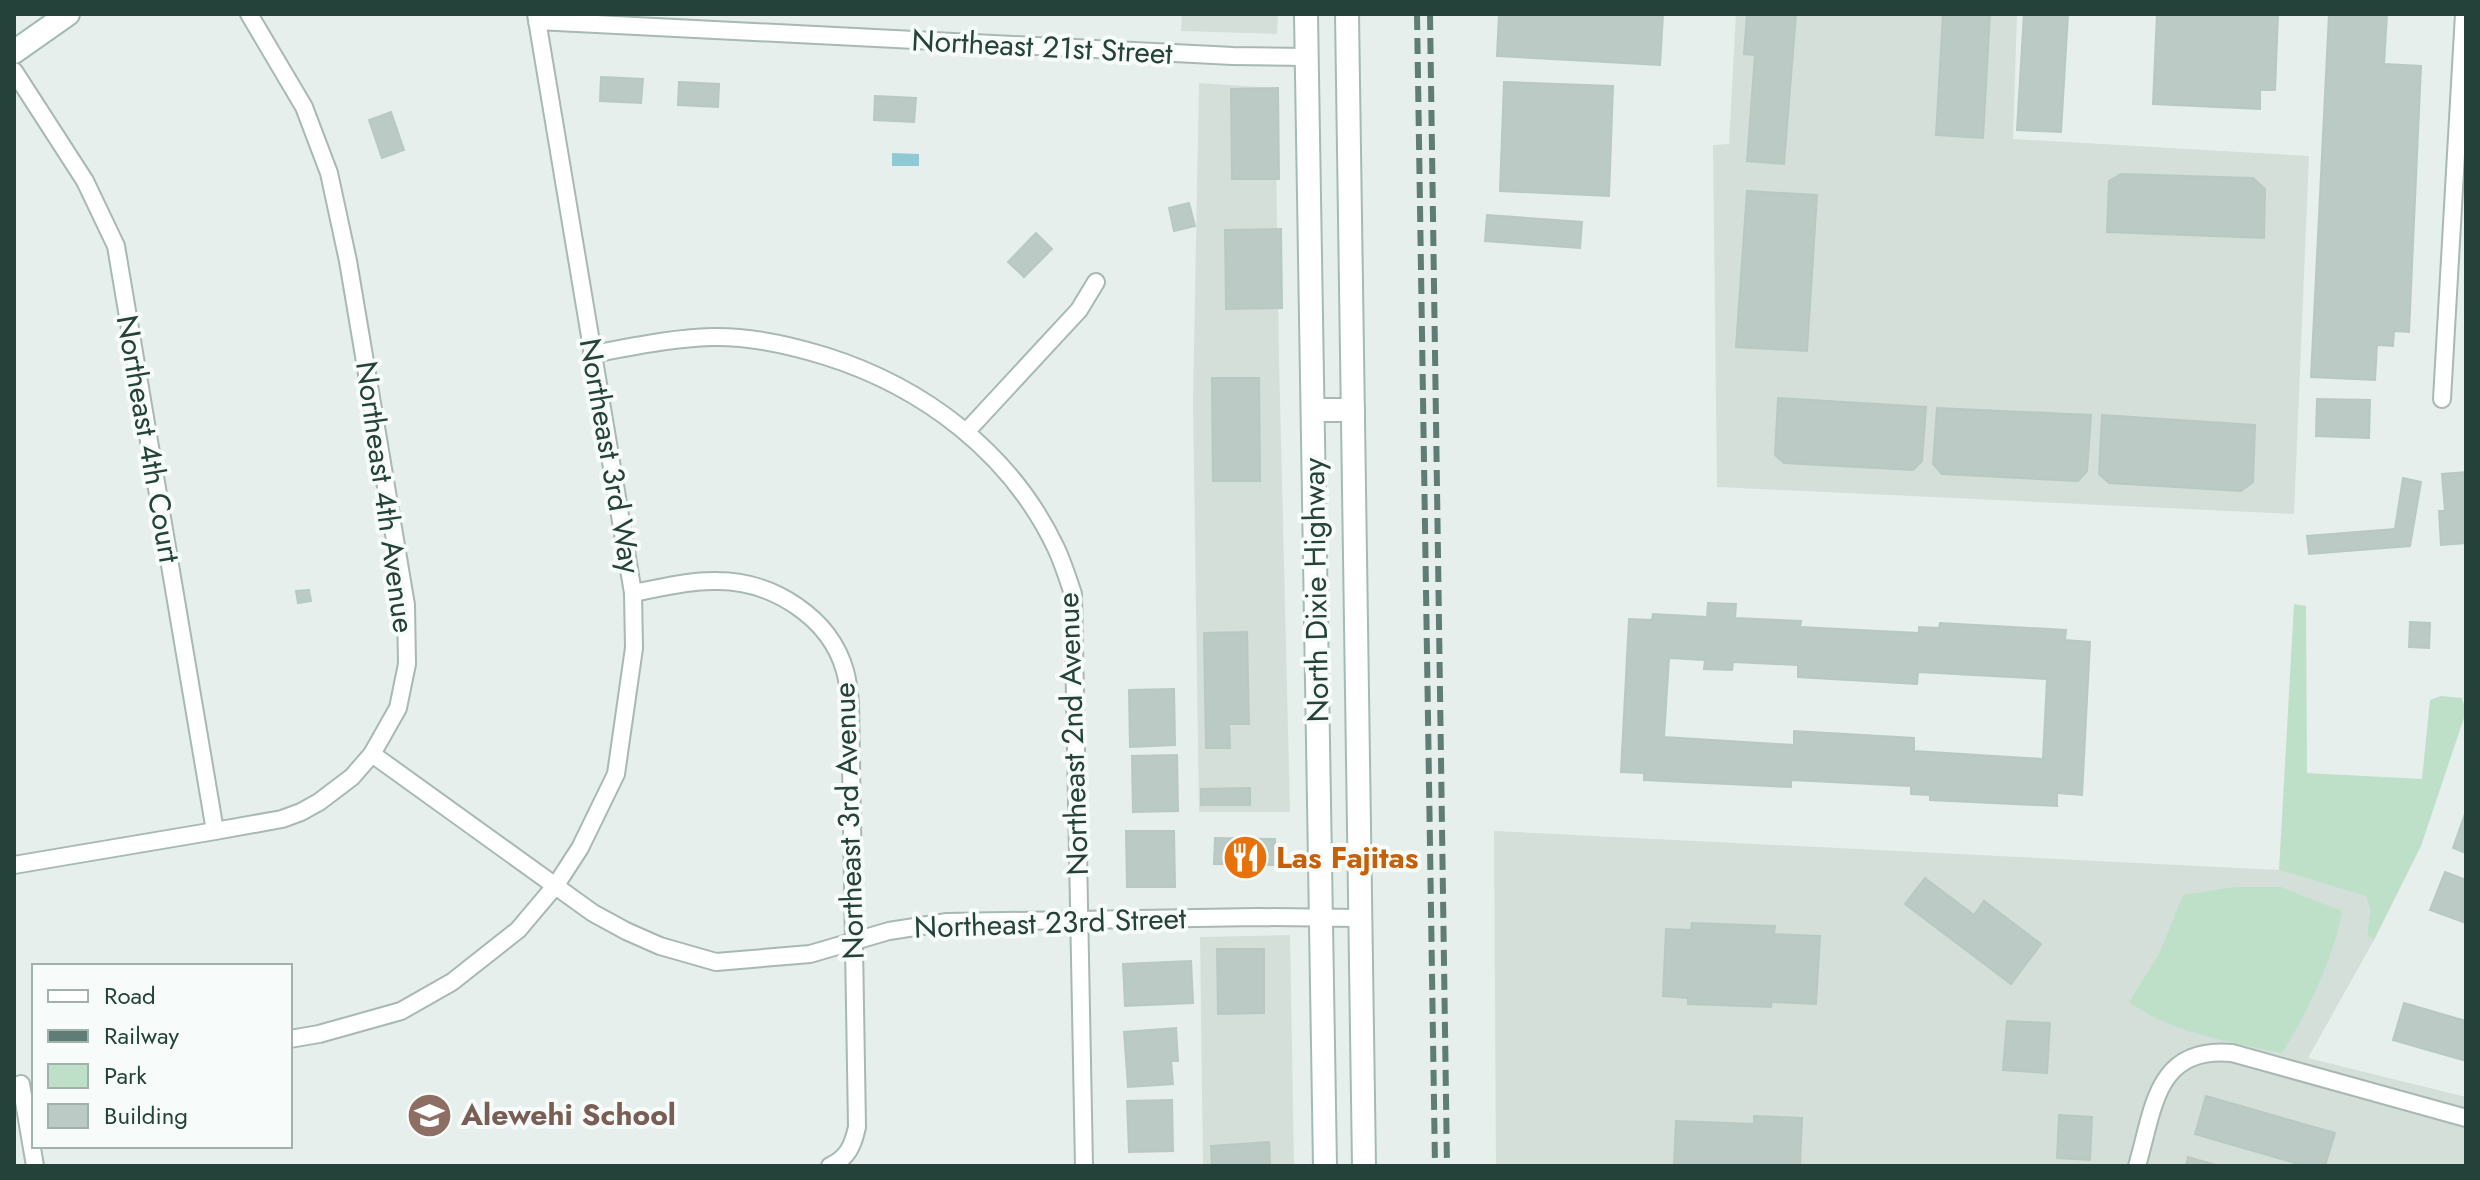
<svg xmlns="http://www.w3.org/2000/svg" width="2480" height="1180" font-family="Jost,sans-serif">
<style>
.built{fill:#d4dfda}
.green{fill:#bfe0c8}
.water{fill:#8ec9d4}
.building{fill:#bbcac4;stroke:#b8c9c2;stroke-width:2;fill-rule:evenodd}
.lines{fill:none;stroke-linecap:round;stroke-linejoin:round}
.street-casing{stroke:#a8b8b2;stroke-width:20}
.secondary-casing{stroke:#a4bbb3;stroke-width:26}
.street{stroke:#fff;stroke-width:16}
.secondary{stroke:#fff;stroke-width:22}
.rail{stroke:#5f7d75;stroke-width:6;stroke-dasharray:16 8;stroke-linecap:butt}
.labels{text-anchor:middle;stroke-width:8;stroke-linejoin:round;paint-order:stroke}
.street-label{font-size:30px;fill:#24423a;stroke:#f7fbf9}
.food-label{font-size:30px;font-weight:bold;fill:#c56008;stroke:#f7fbf9;text-anchor:start}
.education-label{font-size:30px;font-weight:bold;fill:#785e54;stroke:#f7fbf9;text-anchor:start}
</style>
<rect width="100%" height="100%" fill="#e6efeb"/>
<g class="built">
<polygon points="1182,14 1278,14 1277,34 1181,31"/>
<polygon points="1736,14 2017,14 2013,139 2309,156 2294,514 1717,487 1713,145 1729,144"/>
<polygon points="1199,83 1275,88 1279,358 1290,812 1199,812 1193,402"/>
<polygon points="1494,831 2279,870 2353,891 2366,896 2370,909 2367,936 2374,940 2308,1058 2466,1097 2466,1166 1496,1166"/>
<polygon points="1290,935 1294,1166 1203,1166 1200,937"/>
</g>
<g class="green">
<polygon points="2294,604 2306,606 2307,773 2422,779 2430,700 2441,696 2462,698 2466,712 2421,846 2374,940 2367,936 2370,909 2366,896 2279,870"/>
<path d="M2235,887H2281L2342,911C2335,955 2307,1014 2282,1053C2233,1043 2169,1032 2129,1002L2159,954L2183,895Z"/>
</g>
<polygon class="water" points="892,153 919,154 919,166 892,166"/>
<g class="building">
<polygon points="1499,14 1663,14 1660,65 1497,56"/>
<polygon points="1747,14 1796,14 1784,164 1747,161 1755,55 1744,54"/>
<polygon points="1943,14 1990,14 1983,138 1936,135"/>
<polygon points="2024,14 2068,14 2061,132 2017,130"/>
<polygon points="2157,14 2278,14 2275,90 2260,90 2260,109 2153,104"/>
<polygon points="2329,14 2387,14 2384,64 2421,66 2409,332 2394,331 2393,346 2377,345 2375,380 2311,377"/>
<polygon points="601,77 643,79 641,103 600,101"/>
<polygon points="679,82 719,84 718,107 678,105"/>
<polygon points="1504,82 1613,86 1609,196 1500,191"/>
<polygon points="1278,88 1279,179 1232,179 1231,89"/>
<polygon points="875,96 916,98 914,122 874,120"/>
<polygon points="391,112 404,150 382,158 369,120"/>
<polygon points="2121,174 2253,178 2265,189 2264,238 2107,232 2109,181"/>
<polygon points="1747,191 1817,195 1807,351 1736,347"/>
<polygon points="1189,203 1195,226 1174,231 1169,208"/>
<polygon points="1487,215 1582,222 1580,248 1485,241"/>
<polygon points="1281,229 1282,308 1226,309 1225,230"/>
<polygon points="1036,233 1052,249 1024,277 1008,262"/>
<polygon points="1212,378 1259,378 1260,481 1213,481"/>
<polygon points="1778,398 1926,407 1922,461 1913,470 1784,463 1775,455"/>
<polygon points="2317,399 2370,400 2369,438 2316,436"/>
<polygon points="1937,408 2091,415 2087,471 2078,481 1942,474 1933,464"/>
<polygon points="2102,415 2255,425 2253,482 2241,491 2109,483 2099,474"/>
<polygon points="2466,472 2466,543 2441,545 2439,511 2445,511 2442,474"/>
<polygon points="2403,478 2421,482 2410,546 2309,554 2307,536 2395,529"/>
<polygon points="309,590 311,601 298,603 296,591"/>
<path d="M1708,603L1736,604L1735,618L1801,621L1800,627L1919,633V627L1939,628L1940,623L2066,630L2065,640L2090,642L2082,795L2057,793V806L1930,800V795L1911,794V786L1791,780V787L1644,780V773L1621,772L1629,619L1652,620L1653,614L1707,617ZM1669,658L1705,660L1704,669L1732,670L1733,662L1798,665V677L1917,684L1918,672L2047,679L2043,759L1914,751V738L1794,731V745L1664,737Z"/>
<polygon points="2410,622 2430,623 2429,648 2409,647"/>
<polygon points="1247,632 1249,724 1229,724 1230,748 1206,748 1204,633"/>
<polygon points="1174,689 1175,745 1130,747 1129,690"/>
<polygon points="1177,755 1178,811 1133,812 1132,756"/>
<polygon points="1250,788 1250,805 1201,805 1201,789"/>
<polygon points="2466,811 2466,853 2453,848"/>
<polygon points="1126,831 1174,831 1175,887 1127,887"/>
<polygon points="1215,838 1275,839 1275,865 1214,864"/>
<polygon points="2445,872 2466,880 2466,923 2430,910"/>
<polygon points="1925,878 1974,915 1984,901 2041,944 2011,984 1905,904"/>
<polygon points="1692,923 1775,926 1774,934 1820,936 1816,1004 1771,1002 1771,1007 1688,1004 1688,998 1663,996 1666,929 1691,930"/>
<polygon points="1217,949 1264,949 1264,1013 1218,1014"/>
<polygon points="1191,961 1193,1003 1125,1006 1123,964"/>
<polygon points="2404,1003 2466,1021 2466,1061 2393,1040"/>
<polygon points="2007,1021 2050,1023 2047,1073 2003,1070"/>
<polygon points="1176,1028 1178,1061 1171,1061 1173,1084 1128,1087 1124,1032"/>
<polygon points="2206,1096 2335,1133 2325,1166 2305,1166 2195,1134"/>
<polygon points="1172,1100 1173,1151 1129,1152 1127,1101"/>
<polygon points="2059,1115 2092,1117 2090,1160 2057,1158"/>
<polygon points="1754,1116 1802,1118 1800,1166 1674,1166 1676,1121 1754,1124"/>
<polygon points="1269,1142 1270,1166 1212,1166 1211,1146"/>
<polygon points="2188,1157 2219,1166 2186,1166"/>
</g>
<g class="lines">
<defs>
<g id="street">
<polyline points="537,21 1233,56 1307,57"/>
<polyline points="14,71 85,181 116,246 215,831"/>
<path d="M592,354C631,347 672,338 712,337C751,336 789,345 825,356C924,387 1011,453 1056,548C1063,563 1068,579 1073,594L1084,1166"/>
<polyline points="2442,399 2464,14"/>
<polyline points="966,432 1079,310 1096,282"/>
<path d="M633,593C661,588 690,580 718,581C772,581 830,617 845,671C848,681 849,692 850,702L857,1127C853,1145 848,1158 830,1166"/>
<polyline points="372,754 593,913 626,931 660,946 716,962 810,954 889,931 947,922 1258,917 1360,918"/>
<polyline points="14,865 215,831 282,819 301,812 319,802 352,777 372,754 398,708 407,664 406,605 348,261 329,173 304,107 249,14"/>
<polyline points="290,1039 319,1034 401,1011 452,982 518,930 556,885 580,848 616,774 634,648 633,593 536,14"/>
<polyline points="21,1084 35,1166"/>
<path d="M2137,1166C2154,1109 2155,1046 2232,1053L2466,1118"/>
</g>
<g id="secondary">
<polyline points="1306,14 1325,1166"/>
<polyline points="1347,14 1364,1166"/>
<polyline points="14,52 68,14"/>
<polyline points="1313,410 1353,410"/>
</g>
</defs>
<use href="#street" class="street-casing"/>
<use href="#secondary" class="secondary-casing"/>
<use href="#street" class="street"/>
<use href="#secondary" class="secondary"/>
<g class="rail">
<polyline points="1417,14 1435,1166"/>
<polyline points="1430,14 1447,1166"/>
</g>
</g>
<defs>
<symbol id="restaurant-disc" viewBox="-11 -11 22 22"><circle r="9.5" fill="#e8710a" stroke="#f7fbf9"/><path d="M-5-6h1v4h1v-4h1v4h1v-4h1v5L-1.5 .5V6h-2V.5L-5-1ZM5-6V6H3V1.5H1.5Q1.5-4 5-6Z" fill="#fff"/></symbol>
<symbol id="school-disc" viewBox="-11 -11 22 22"><circle r="9.5" fill="#8d6e63" stroke="#f7fbf9"/><path d="M0-5L7-2L0 1L-7-2ZM-4 1L0 2.5L4 1V4Q0 6-4 4Z" fill="#fff"/></symbol>
</defs>
<g fill-rule="evenodd">
<use href="#restaurant-disc" x="1220" y="832" width="51" height="51"/>
<use href="#school-disc" x="404" y="1090" width="51" height="51"/>
</g>
<g class="labels">
<g class="street-label">
<text transform="translate(1042 47) rotate(3)" y="10">Northeast 21st Street</text>
<text transform="translate(148 439) rotate(80)" y="10">Northeast 4th Court</text>
<text transform="translate(610 456) rotate(80)" y="10">Northeast 3rd Way</text>
<text transform="translate(385 497) rotate(82)" y="10">Northeast 4th Avenue</text>
<text transform="translate(1316 590) rotate(-91)" y="10">North Dixie Highway</text>
<text transform="translate(1073 734) rotate(-92)" y="10">Northeast 2nd Avenue</text>
<text transform="translate(849 821) rotate(-92)" y="10">Northeast 3rd Avenue</text>
<text transform="translate(1050 923) rotate(-2)" y="10">Northeast 23rd Street</text>
</g>
<g class="food-label">
<text x="1276" y="868">Las Fajitas</text>
</g>
<g class="education-label">
<text x="461" y="1125">Alewehi School</text>
</g>
</g>
<rect width="2480" height="1180" fill="none" stroke="#24423a" stroke-width="32"/>
<rect x="32" y="964" width="260" height="184" fill="#f7fbf9" stroke="#a3b1ad" stroke-width="2"/>
<rect x="48" y="990" width="40" height="12" fill="#ffffff" stroke="#a3b1ad" stroke-width="2"/>
<text x="104" y="1004" font-size="24" fill="#24423a">Road</text>
<rect x="48" y="1030" width="40" height="12" fill="#5f7d75" stroke="#a3b1ad" stroke-width="2"/>
<text x="104" y="1044" font-size="24" fill="#24423a">Railway</text>
<rect x="48" y="1064" width="40" height="24" fill="#bfe0c8" stroke="#a3b1ad" stroke-width="2"/>
<text x="104" y="1084" font-size="24" fill="#24423a">Park</text>
<rect x="48" y="1104" width="40" height="24" fill="#bbcac4" stroke="#a3b1ad" stroke-width="2"/>
<text x="104" y="1124" font-size="24" fill="#24423a">Building</text>
</svg>
